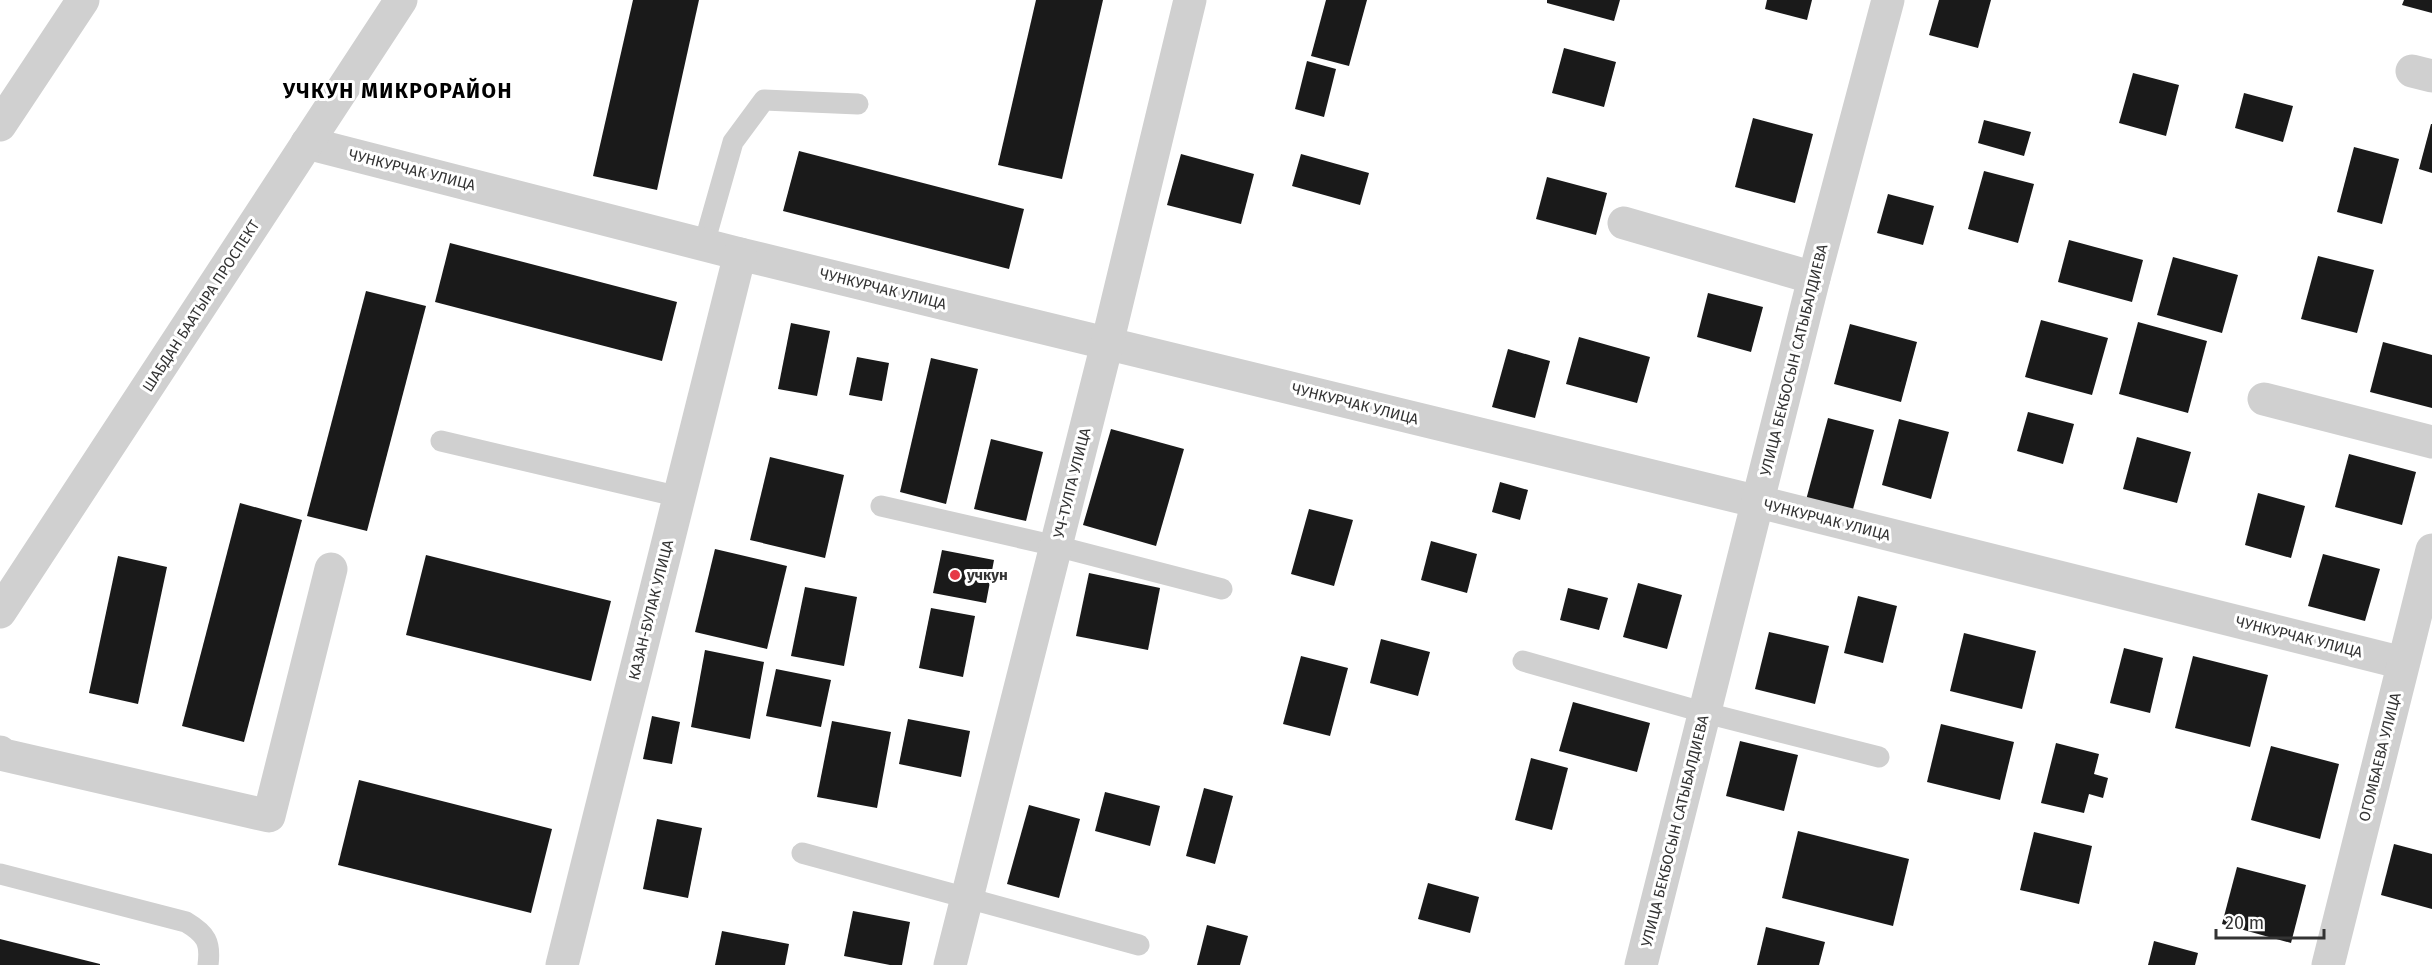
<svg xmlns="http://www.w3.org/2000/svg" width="2432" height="965" font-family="'Fira Sans',sans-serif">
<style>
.building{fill:#1a1a1a}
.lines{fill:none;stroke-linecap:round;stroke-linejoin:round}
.lane{stroke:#d0d0d0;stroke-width:21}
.street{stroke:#d0d0d0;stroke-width:33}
.poi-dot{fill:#e63946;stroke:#fff;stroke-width:2}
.labels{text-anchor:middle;stroke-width:6;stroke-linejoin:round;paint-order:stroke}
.street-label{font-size:15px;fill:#333;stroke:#fff}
.poi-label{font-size:15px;font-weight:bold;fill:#333;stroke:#fff;text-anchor:start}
.district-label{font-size:21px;font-weight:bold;letter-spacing:1.5px;fill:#000;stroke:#fff}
</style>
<rect width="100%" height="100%" fill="#fff"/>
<g class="building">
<polygon points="633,0 699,0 657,190 593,176"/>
<polygon points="1036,0 1103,0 1062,179 998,165"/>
<polygon points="1326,0 1367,0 1349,66 1311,56"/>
<polygon points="1547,0 1620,0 1614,21 1547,3"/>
<polygon points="1767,0 1812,0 1807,20 1765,9"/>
<polygon points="1939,0 1991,0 1978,48 1929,35"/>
<polygon points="2404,0 2432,0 2432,13 2402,5"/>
<polygon points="1564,48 1616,62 1604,107 1552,93"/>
<polygon points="1307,61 1336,69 1324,117 1295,109"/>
<polygon points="2133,73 2179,85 2166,136 2119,123"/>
<polygon points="2244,93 2293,106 2283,142 2235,128"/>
<polygon points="1753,118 1813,134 1795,203 1735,187"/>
<polygon points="1984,120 2031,132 2024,156 1978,143"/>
<polygon points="2431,124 2432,124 2432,173 2419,169"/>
<polygon points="2354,147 2399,159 2382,224 2337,212"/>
<polygon points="799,151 1024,209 1009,269 783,211"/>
<polygon points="1181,154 1254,174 1241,224 1167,205"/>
<polygon points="1301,154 1369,173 1360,205 1292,186"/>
<polygon points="1984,171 2034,184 2018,243 1968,229"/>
<polygon points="1547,177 1607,193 1596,235 1536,219"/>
<polygon points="1888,194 1934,206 1923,245 1877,233"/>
<polygon points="2069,240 2143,260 2132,302 2058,282"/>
<polygon points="450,243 677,302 662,361 435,302"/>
<polygon points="2318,256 2374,270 2357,333 2301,319"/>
<polygon points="2173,257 2238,275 2222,333 2157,315"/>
<polygon points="366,291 426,306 367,531 307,516"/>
<polygon points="1708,293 1763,307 1751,352 1697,337"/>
<polygon points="2041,320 2108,338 2092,395 2025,377"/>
<polygon points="2138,322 2207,341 2188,413 2119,394"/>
<polygon points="791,323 830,331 817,396 778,389"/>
<polygon points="1850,324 1917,342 1901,402 1834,384"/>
<polygon points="1579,337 1650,357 1637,403 1566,384"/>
<polygon points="2383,342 2432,355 2432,408 2370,392"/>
<polygon points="1508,349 1550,361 1535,418 1492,407"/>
<polygon points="857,357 889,363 882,401 849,395"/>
<polygon points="931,358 978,369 946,504 900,492"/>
<polygon points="2028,412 2074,424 2063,464 2017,451"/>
<polygon points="1828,418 1874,430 1852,513 1806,500"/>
<polygon points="1899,419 1949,432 1931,499 1882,485"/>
<polygon points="1111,429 1184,449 1156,546 1083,525"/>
<polygon points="2137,437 2191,452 2177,503 2123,489"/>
<polygon points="991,439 1043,452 1026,521 974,509"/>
<polygon points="2349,454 2416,472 2402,525 2335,507"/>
<polygon points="770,457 844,475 825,558 750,540"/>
<polygon points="1500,482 1528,490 1520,520 1492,512"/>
<polygon points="2258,493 2305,506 2291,558 2245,545"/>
<polygon points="240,503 302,520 244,742 182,726"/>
<polygon points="1309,509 1353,520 1334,586 1291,574"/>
<polygon points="1431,541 1477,554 1467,593 1421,580"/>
<polygon points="715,549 787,566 767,649 695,632"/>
<polygon points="942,550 994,560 986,603 933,593"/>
<polygon points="2323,554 2380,569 2365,621 2308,606"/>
<polygon points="426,555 611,601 591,681 406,635"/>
<polygon points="118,556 167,567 138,704 89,693"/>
<polygon points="1089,573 1160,588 1148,650 1076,636"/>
<polygon points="1638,583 1682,595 1667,649 1623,637"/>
<polygon points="805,587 857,597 844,666 791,656"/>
<polygon points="1568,588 1608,598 1599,630 1560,620"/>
<polygon points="1858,596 1897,606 1883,663 1844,653"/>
<polygon points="931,608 975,616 963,677 919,668"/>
<polygon points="1769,632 1829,646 1815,704 1755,689"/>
<polygon points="1964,633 2036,651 2022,709 1950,691"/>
<polygon points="1381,639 1430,652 1418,696 1370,683"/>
<polygon points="2124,648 2163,658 2150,713 2110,703"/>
<polygon points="705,650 764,662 750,739 691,727"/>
<polygon points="1301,656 1348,668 1330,736 1283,724"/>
<polygon points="2193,656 2268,675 2250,747 2175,728"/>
<polygon points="776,669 831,680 821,727 766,716"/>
<polygon points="1573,702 1650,723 1637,772 1559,751"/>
<polygon points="652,716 680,722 672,764 643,759"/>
<polygon points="908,719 970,731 961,777 899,764"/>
<polygon points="832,721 891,732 877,808 817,797"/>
<polygon points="1941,724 2014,742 2000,800 1927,782"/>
<polygon points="1740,741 1798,755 1784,811 1726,796"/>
<polygon points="2056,743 2099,754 2094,774 2108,778 2103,798 2089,794 2084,813 2041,803"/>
<polygon points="2271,746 2339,764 2320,839 2251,820"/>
<polygon points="1531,758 1568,768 1552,830 1515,820"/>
<polygon points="359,780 552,829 531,913 338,865"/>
<polygon points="1204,788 1233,796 1215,864 1186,856"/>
<polygon points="1105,792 1160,806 1150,846 1095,831"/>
<polygon points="1029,805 1080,819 1059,898 1007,884"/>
<polygon points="657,819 702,828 688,898 643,889"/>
<polygon points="1798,831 1909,859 1893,926 1782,898"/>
<polygon points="2034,832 2092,846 2079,904 2020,890"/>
<polygon points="2394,844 2432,854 2432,909 2381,895"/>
<polygon points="2237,867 2306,885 2291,943 2222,924"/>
<polygon points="1428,883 1479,897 1470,933 1418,919"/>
<polygon points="853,911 910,922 902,965 890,965 844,956"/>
<polygon points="1207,925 1248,936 1240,965 1197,965"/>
<polygon points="1766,927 1825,942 1819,965 1757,965"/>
<polygon points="722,931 789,944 785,965 715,965"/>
<polygon points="0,939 100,964 100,965 0,965"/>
<polygon points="2154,941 2198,953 2195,965 2148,965"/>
</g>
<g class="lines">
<g class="lane">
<polyline points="704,244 733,142 764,100 858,104"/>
<polyline points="441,441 680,497"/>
<polyline points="881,506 1056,546 1222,589"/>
<polyline points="1523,661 1706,713 1879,757"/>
<polyline points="802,853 1139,945"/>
<path d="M0,874L186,922C206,934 211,942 208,965"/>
</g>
<g class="street">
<polyline points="2412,71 2432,76"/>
<polyline points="0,125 83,0"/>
<polyline points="307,143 740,254 1759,502 2403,663"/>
<polyline points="1624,223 1814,278"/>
<polyline points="2264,399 2432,442"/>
<polyline points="0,612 401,0"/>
<polyline points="0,752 4,755 269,816 331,569"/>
<polyline points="562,965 740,254"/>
<polyline points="950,965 1107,344 1190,0"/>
<polyline points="1641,965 1814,278 1888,0"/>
<polyline points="2328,965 2432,550"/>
</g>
</g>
<circle class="poi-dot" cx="955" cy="575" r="6"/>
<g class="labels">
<g class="street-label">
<text transform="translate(412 170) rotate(14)" y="5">ЧУНКУРЧАК УЛИЦА</text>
<text transform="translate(883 289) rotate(14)" y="5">ЧУНКУРЧАК УЛИЦА</text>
<text transform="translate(201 306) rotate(-57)" y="5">ШАБДАН БААТЫРА ПРОСПЕКТ</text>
<text transform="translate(1794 360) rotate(-76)" y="5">УЛИЦА БЕКБОСЫН САТЫБАЛДИЕВА</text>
<text transform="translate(1355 404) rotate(14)" y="5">ЧУНКУРЧАК УЛИЦА</text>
<text transform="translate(1072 483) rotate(-76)" y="5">УЧ-ТУЛГА УЛИЦА</text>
<text transform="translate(1827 520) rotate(14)" y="5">ЧУНКУРЧАК УЛИЦА</text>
<text transform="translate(651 610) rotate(-76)" y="5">КАЗАН-БУЛАК УЛИЦА</text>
<text transform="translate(2299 637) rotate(14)" y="5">ЧУНКУРЧАК УЛИЦА</text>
<text transform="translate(2380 757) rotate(-76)" y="5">ОГОМБАЕВА УЛИЦА</text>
<text transform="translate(1675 831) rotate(-76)" y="5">УЛИЦА БЕКБОСЫН САТЫБАЛДИЕВА</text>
</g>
<g class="poi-label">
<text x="967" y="580">учкун</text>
</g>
<g class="district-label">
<text x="398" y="98">УЧКУН МИКРОРАЙОН</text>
</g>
</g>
<path d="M2216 929v9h108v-9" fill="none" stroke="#333333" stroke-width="3"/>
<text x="2225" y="929" font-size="18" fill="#333333" stroke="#ffffff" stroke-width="4.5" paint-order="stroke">20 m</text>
</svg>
